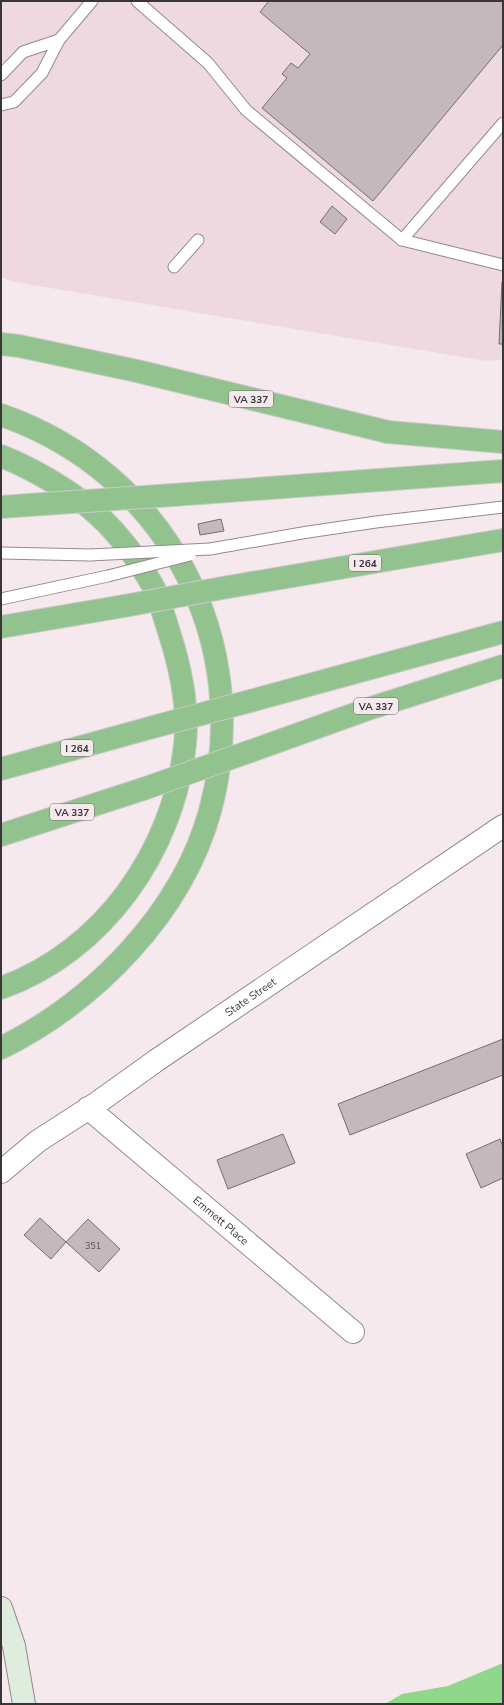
<svg xmlns="http://www.w3.org/2000/svg" width="504" height="1705" font-family="'Nunito Sans',sans-serif">
<style>
.built{fill:#efd9e1}
.water{fill:#8fd88b}
.building{fill:#c4b8bc;stroke:#786d71}
.lines{fill:none;stroke-linecap:round;stroke-linejoin:round}
.lane-casing{stroke:#95898e;stroke-width:13}
.street-casing{stroke:#95898e;stroke-width:24}
.secondary-casing{stroke:#95898e;stroke-width:24}
.highway-casing{stroke:#cccacb;stroke-width:24}
.lane{stroke:#fff;stroke-width:11}
.street{stroke:#fff;stroke-width:22}
.secondary{stroke:#deeddd;stroke-width:22}
.highway{stroke:#92c38e;stroke-width:22}
.lane-bridge-casing{stroke:#95898e;stroke-width:13;stroke-linecap:butt}
.highway-bridge-casing{stroke:#cccacb;stroke-width:24;stroke-linecap:butt}
.lane-bridge{stroke:#fff;stroke-width:11}
.highway-bridge{stroke:#92c38e;stroke-width:22}
.labels{text-anchor:middle;stroke-width:4;stroke-linejoin:round;paint-order:stroke}
.number-label{font-size:9px;fill:#5c5658}
.shield{fill:#f6e9ee;stroke:#726b6e;stroke-width:1}
.shield-label{font-size:10px;font-weight:bold;fill:#3a3537}
.street-label{font-size:11px;fill:#3a3537;stroke:#f6e9ee}
</style>
<rect width="100%" height="100%" fill="#f6e9ee"/>
<polygon class="built" points="1,1 503,1 503,360 486,361 14,282 1,277"/>
<polygon class="water" points="503,1663 503,1704 385,1704 402,1694 448,1686"/>
<g class="building">
<polygon points="269,1 503,1 503,45 373,201 262,108 287,78 282,74 291,63 298,68 310,54 260,12"/>
<polygon points="332,206 347,219 335,234 320,222"/>
<polygon points="502,282 503,282 503,344 499,344"/>
<polygon points="221,519 224,531 200,535 198,524"/>
<polygon points="503,1039 503,1075 350,1135 338,1104"/>
<polygon points="283,1134 295,1163 228,1189 217,1160"/>
<polygon points="500,1139 503,1147 503,1178 481,1188 466,1154"/>
<polygon points="40,1218 66,1242 51,1259 24,1235"/>
<polygon points="88,1219 120,1249 99,1272 66,1242"/>
</g>
<g class="lines">
<defs>
<g id="lane">
<polyline points="137,1 208,63 246,110 402,240 503,265"/>
<polyline points="59,40 92,1"/>
<polyline points="1,75 23,52 59,40 42,73 14,102 1,105"/>
<polyline points="402,240 503,123"/>
<polyline points="174,267 198,240"/>
<polyline points="210,549 308,532 376,522 503,507"/>
<polyline points="1,553 90,555"/>
<polyline points="1,599 108,576"/>
</g>
<g id="street">
<path id="s1" d="M88,1108L353,1332"/>
<path id="s2" d="M1,1172L38,1141L97,1103L157,1060L503,826"/>
</g>
<polyline id="secondary" points="1,1608 14,1646 24,1704"/>
<g id="highway">
<polyline points="1,344 19,346 137,371 388,432 503,442"/>
<path d="M1,415C166,472 256,642 210,811C182,913 94,1002 1,1048"/>
<path d="M1,456C31,468 66,488 90,508C115,529 137,558 153,586C160,600 164,617 169,632C180,666 189,707 185,744C174,850 103,952 1,988"/>
<polyline points="173,495 503,471"/>
<polyline points="1,507 29,505"/>
<polyline points="228,587 503,540"/>
<polyline points="1,627 124,606"/>
<polyline points="254,700 503,632"/>
<polyline points="251,751 374,707 503,666"/>
<polyline points="1,769 153,727"/>
<polyline points="1,835 143,789"/>
</g>
</defs>
<use href="#lane" class="lane-casing"/>
<use href="#street" class="street-casing"/>
<use href="#secondary" class="secondary-casing"/>
<use href="#highway" class="highway-casing"/>
<use href="#lane" class="lane"/>
<use href="#street" class="street"/>
<use href="#secondary" class="secondary"/>
<use href="#highway" class="highway"/>
<defs>
<g id="lane-bridge">
<polyline points="90,555 210,549"/>
<polyline points="108,576 190,555"/>
</g>
<g id="highway-bridge">
<polyline points="29,505 173,495"/>
<polyline points="124,606 228,587"/>
<polyline points="153,727 254,700"/>
<polyline points="143,789 251,751"/>
</g>
</defs>
<use href="#lane-bridge" class="lane-bridge-casing"/>
<use href="#highway-bridge" class="highway-bridge-casing"/>
<use href="#lane-bridge" class="lane-bridge"/>
<use href="#highway-bridge" class="highway-bridge"/>
</g>
<g class="labels">
<g class="number-label">
<text x="93" y="1249">351</text>
</g>
<g class="shield">
<rect x="229" y="391" width="44" height="16" rx="3"/>
<rect x="349" y="555" width="32" height="16" rx="3"/>
<rect x="354" y="698" width="44" height="16" rx="3"/>
<rect x="61" y="740" width="32" height="16" rx="3"/>
<rect x="50" y="804" width="44" height="16" rx="3"/>
</g>
<g class="shield-label">
<text x="251" y="403">VA 337</text>
<text x="365" y="567">I 264</text>
<text x="376" y="710">VA 337</text>
<text x="77" y="752">I 264</text>
<text x="72" y="816">VA 337</text>
</g>
<g class="street-label">
<text dy="4" stroke="none"><textPath href="#s2" startOffset="305">State Street</textPath></text>
<text dy="4" stroke="none"><textPath href="#s1" startOffset="174">Emmett Place</textPath></text>
</g>
</g>
<rect width="504" height="1705" fill="none" stroke="#3a3537" stroke-width="4"/>
</svg>
